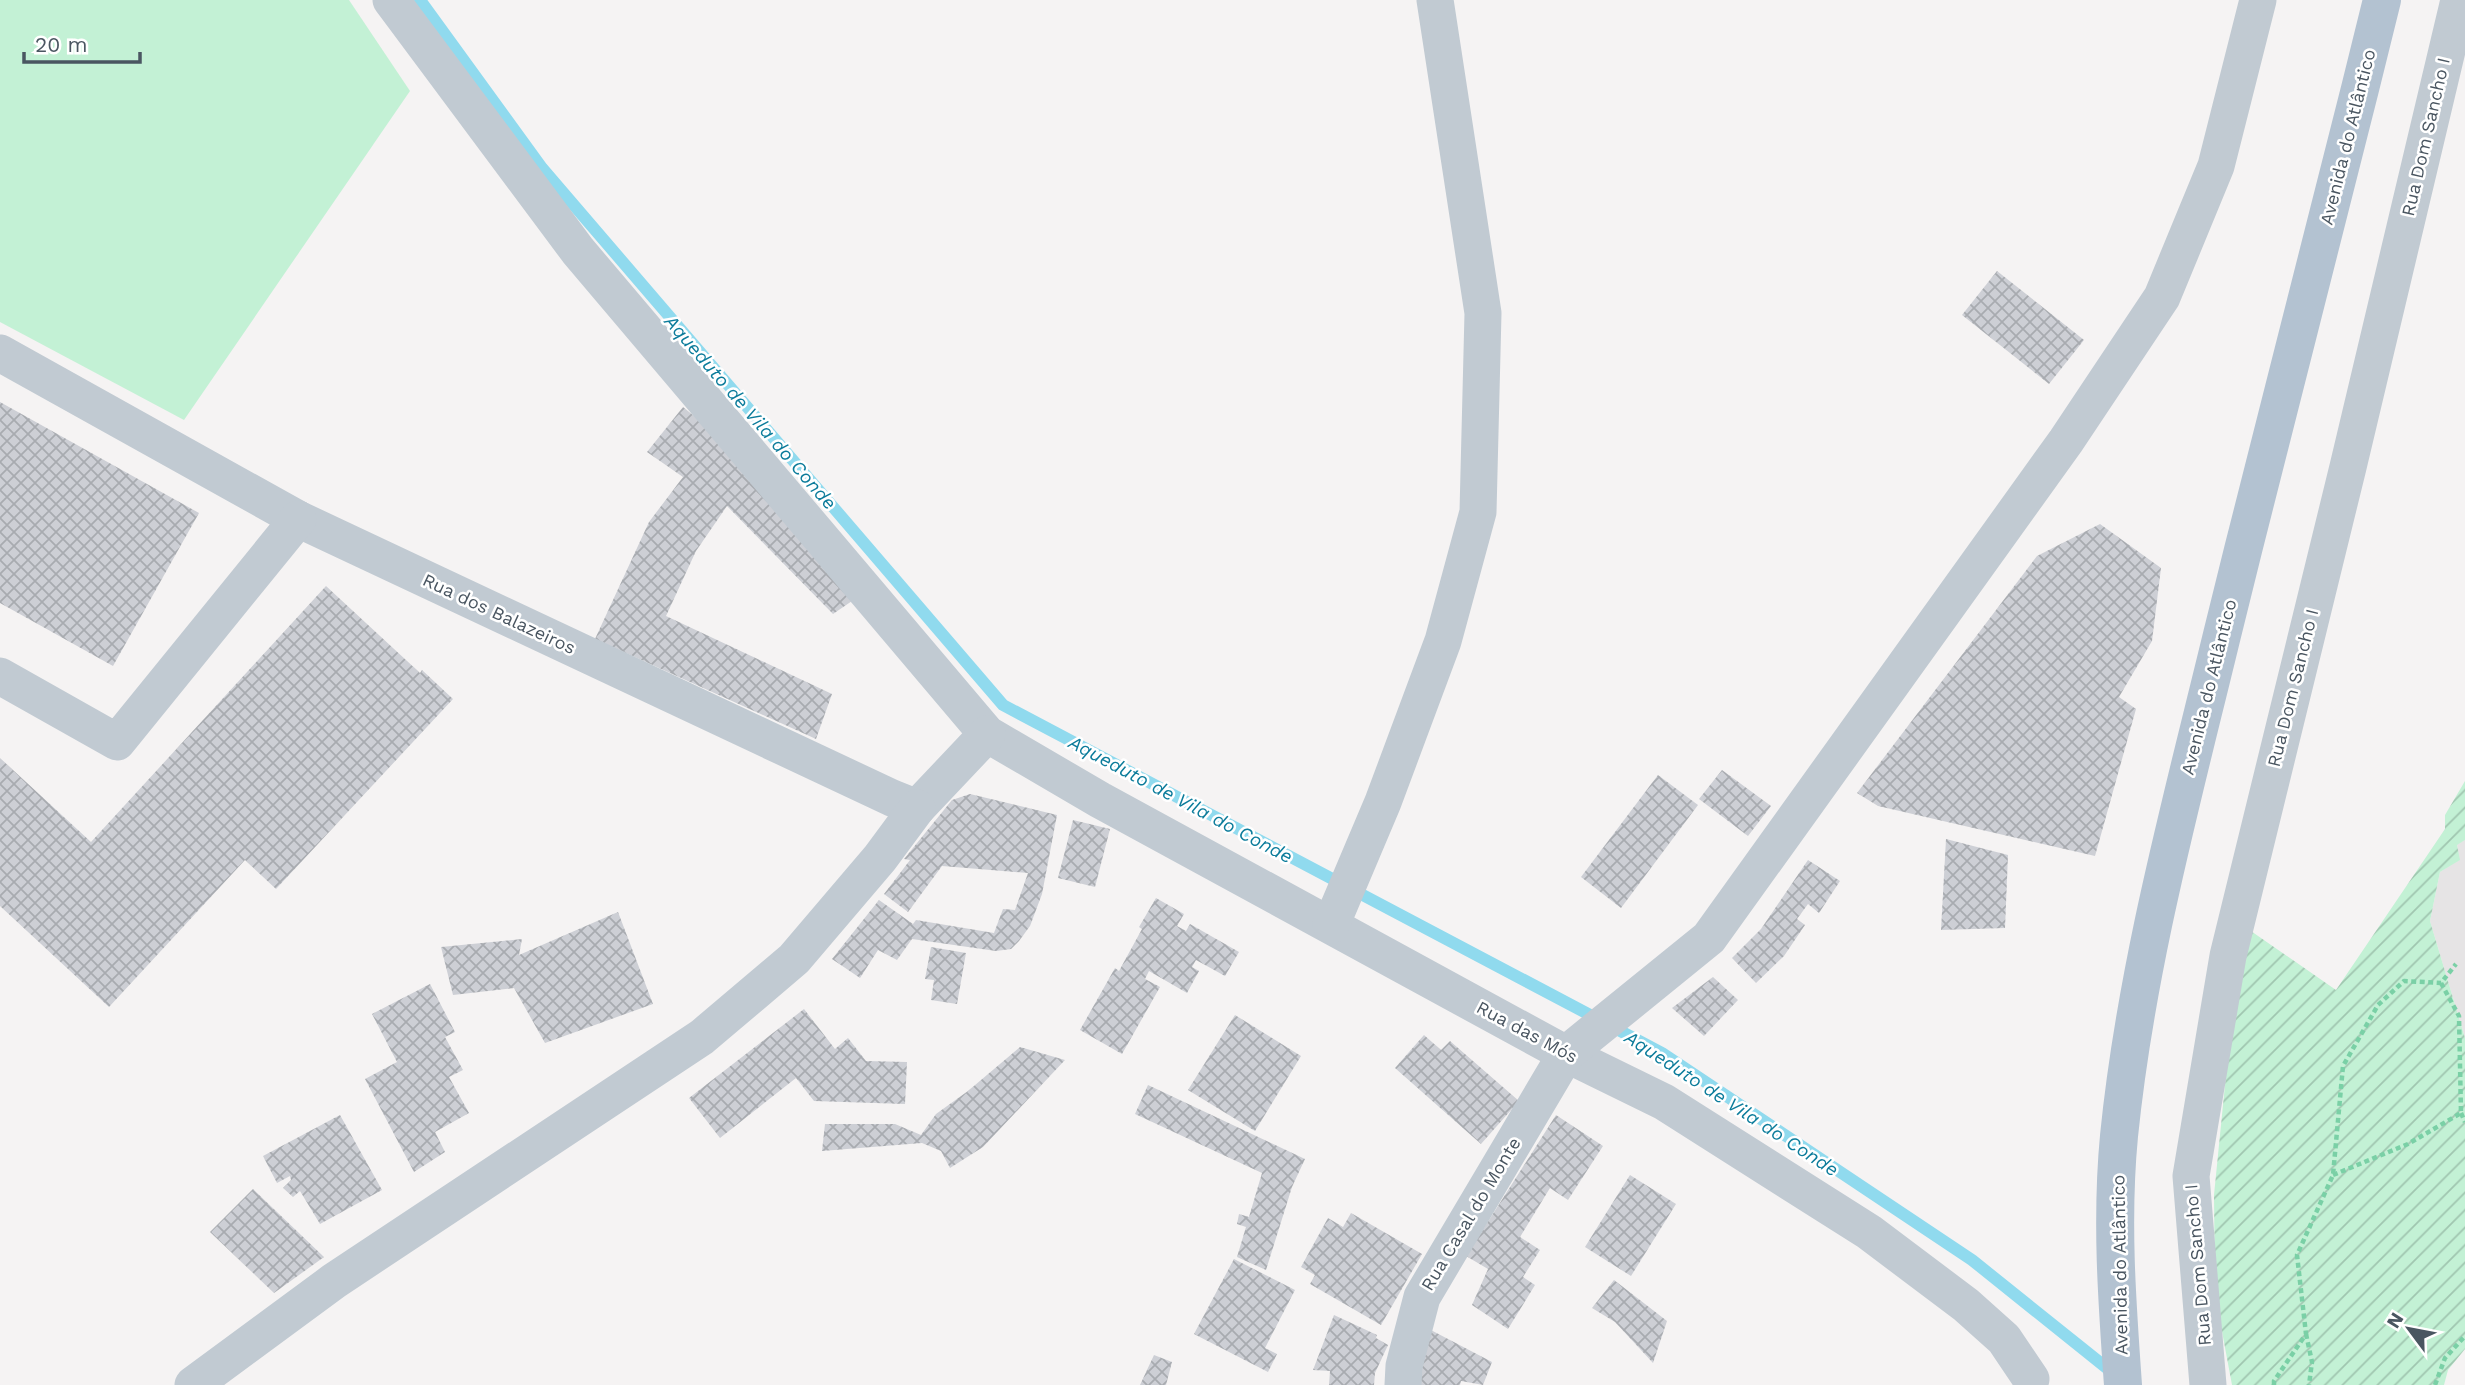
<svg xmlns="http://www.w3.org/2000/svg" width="2465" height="1385" font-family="'Work Sans',sans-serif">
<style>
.education{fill:#e6e4e5}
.grass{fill:#c3f1d5}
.garden{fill:url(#garden-furrows)}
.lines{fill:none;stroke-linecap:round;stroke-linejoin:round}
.stream{stroke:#90daee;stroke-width:12}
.building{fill:url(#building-cross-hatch)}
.path{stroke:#7ad0a6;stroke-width:4.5;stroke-dasharray:5 3.5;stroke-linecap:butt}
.street{stroke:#c1cad2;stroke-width:37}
.primary{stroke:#b3c2d1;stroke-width:38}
.labels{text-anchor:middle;stroke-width:5;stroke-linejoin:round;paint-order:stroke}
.street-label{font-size:18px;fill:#4a5661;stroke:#fff}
.water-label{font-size:19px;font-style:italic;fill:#0c7c9b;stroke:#fff}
</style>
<defs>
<pattern id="garden-furrows" width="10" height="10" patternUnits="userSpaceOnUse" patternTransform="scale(1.75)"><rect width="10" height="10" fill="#c3f1d5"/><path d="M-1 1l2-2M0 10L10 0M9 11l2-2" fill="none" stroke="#a0c6b0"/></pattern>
<pattern id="building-cross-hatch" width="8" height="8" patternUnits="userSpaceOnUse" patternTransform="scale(1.75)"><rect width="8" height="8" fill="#cdcfd5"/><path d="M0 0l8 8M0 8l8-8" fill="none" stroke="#a8abb0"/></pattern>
</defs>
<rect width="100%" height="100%" fill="#f5f3f3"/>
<polygon class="education" points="2465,840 2465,1038 2430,921 2440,872 2459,860 2457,844"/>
<polygon class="grass" points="0,0 349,0 410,91 184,420 0,322"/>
<polygon class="garden" points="2465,781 2465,840 2457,845 2460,860 2440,872 2430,921 2465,1038 2465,1349 2448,1370 2444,1385 2232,1385 2215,1294 2214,1195 2234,995 2248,929 2336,990 2445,829 2445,815"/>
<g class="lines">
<polyline class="stream" points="420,0 542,168 1003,705 1662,1053 1972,1260 2113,1373"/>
</g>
<g class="building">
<polygon points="1997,271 2084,340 2049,384 1962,315"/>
<polygon points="0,402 199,513 113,666 0,603"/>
<polygon points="683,407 715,433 852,601 833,614 727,506 696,551 666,616 832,694 816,739 595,639 649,522 683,477 647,452"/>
<polygon points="2100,524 2161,568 2152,641 2119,697 2136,709 2095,856 1878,806 1857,793 2037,556"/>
<polygon points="326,586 420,673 422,670 453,699 276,889 245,860 109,1007 0,906 0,758 91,842"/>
<polygon points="1722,770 1771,806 1748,836 1699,799"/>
<polygon points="1658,775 1698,805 1621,908 1581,877"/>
<polygon points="970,794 1057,815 1042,894 1030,926 1019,941 1011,949 996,951 912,939 897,960 878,950 860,978 832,959 879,900 913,924 916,920 994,933 1003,909 1015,910 1028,873 942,866 908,912 884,894 910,860 904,859 952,800"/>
<polygon points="1073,820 1110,829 1095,887 1058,878"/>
<polygon points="1946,839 2008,855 2005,928 1941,930"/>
<polygon points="1808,860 1840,881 1819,913 1808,904 1797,919 1805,925 1784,956 1756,983 1732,958 1761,929"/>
<polygon points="1156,898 1184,914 1177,926 1186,931 1190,924 1239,952 1225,976 1196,960 1192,967 1199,971 1187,993 1149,971 1145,979 1160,987 1122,1054 1080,1030 1115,968 1119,971 1142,929 1139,927"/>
<polygon points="618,912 653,1004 545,1043 514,988 453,995 441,947 522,939 519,955"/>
<polygon points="931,947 966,953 957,1004 931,1000 934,980 925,979"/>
<polygon points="1713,977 1738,1000 1704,1036 1672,1008"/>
<polygon points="430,984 455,1032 445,1037 463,1070 449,1077 469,1113 435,1132 445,1152 414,1172 365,1079 397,1062 372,1014"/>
<polygon points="804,1009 835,1049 848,1038 866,1061 907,1062 905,1104 814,1101 796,1078 720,1138 689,1098"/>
<polygon points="1235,1015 1301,1056 1255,1131 1188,1090"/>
<polygon points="1424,1035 1441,1050 1450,1041 1519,1101 1481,1144 1395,1068"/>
<polygon points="1020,1047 1065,1060 983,1147 950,1168 941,1151 922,1143 822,1151 825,1124 895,1124 921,1135 936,1114 968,1091"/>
<polygon points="1148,1085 1305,1159 1292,1187 1266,1270 1237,1257 1246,1227 1237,1224 1239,1214 1249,1217 1262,1173 1135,1114"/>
<polygon points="340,1115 382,1190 320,1224 300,1191 293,1197 283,1188 291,1180 290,1176 277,1183 263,1156"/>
<polygon points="1556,1115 1603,1146 1568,1200 1550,1188 1520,1237 1540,1250 1523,1277 1535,1285 1508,1329 1472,1305 1488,1269 1466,1256"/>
<polygon points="1630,1175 1676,1204 1631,1276 1585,1247"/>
<polygon points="253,1189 324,1257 274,1293 210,1232"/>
<polygon points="1351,1213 1422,1254 1381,1325 1310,1284 1315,1275 1301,1267 1328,1218 1343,1227"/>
<polygon points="1234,1259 1295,1290 1265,1348 1277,1354 1268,1372 1194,1334"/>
<polygon points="1614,1280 1667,1321 1653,1363 1615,1322 1592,1308"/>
<polygon points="1334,1315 1377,1335 1376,1338 1388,1345 1375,1373 1374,1385 1329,1385 1330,1371 1313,1370"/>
<polygon points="1427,1328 1492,1362 1483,1385 1461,1381 1460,1385 1408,1385"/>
<polygon points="1154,1355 1172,1362 1166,1385 1140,1385"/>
</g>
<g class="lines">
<g class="path">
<polyline points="2461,1113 2465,1122"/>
<polyline points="2333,1175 2408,1144 2461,1113 2459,1016 2441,983"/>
<polyline points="2306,1334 2312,1362 2309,1385"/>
<polyline points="2274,1385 2274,1381 2306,1334 2297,1255 2333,1175 2343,1066 2378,1005 2404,981 2441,983 2456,964"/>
<polyline points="2435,1385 2445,1358 2465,1336"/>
</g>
<g class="street">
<polyline points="391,0 578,251 987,734 1100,800 1566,1054 1664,1102 1869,1232 1966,1305 2004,1339 2031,1379"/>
<polyline points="0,353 298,519 892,798 917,808 987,734"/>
<polyline points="0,676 117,742 298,519"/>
<polyline points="1331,925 1383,802 1443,641 1478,512 1483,313 1435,0"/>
<polyline points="193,1385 334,1281 702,1037 794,959 880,858 917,808"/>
<polyline points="1403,1385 1404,1366 1422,1297 1566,1054 1709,938 2066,441 2162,297 2216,166 2258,0"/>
<polyline points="2208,1385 2191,1176 2228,956 2348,467 2459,0"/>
</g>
<path class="primary" d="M2123,1385C2117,1302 2111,1219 2119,1136C2136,967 2182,800 2222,635C2274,423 2330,212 2382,0"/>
</g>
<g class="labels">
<g class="street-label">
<text transform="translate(2348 137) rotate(-76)" y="6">Avenida do Atlântico</text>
<text transform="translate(2426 137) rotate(-77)" y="6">Rua Dom Sancho I</text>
<text transform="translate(499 614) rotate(25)" y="6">Rua dos Balazeiros</text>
<text transform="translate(2209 687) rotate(-76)" y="6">Avenida do Atlântico</text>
<text transform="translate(2293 688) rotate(-76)" y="6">Rua Dom Sancho I</text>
<text transform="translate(1527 1032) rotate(28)" y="6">Rua das Mós</text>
<text transform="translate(1471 1214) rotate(-59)" y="6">Rua Casal do Monte</text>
<text transform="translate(2120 1265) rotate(-91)" y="6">Avenida do Atlântico</text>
<text transform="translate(2198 1265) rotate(-95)" y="6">Rua Dom Sancho I</text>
</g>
<g class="water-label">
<text transform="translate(751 412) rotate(49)" y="7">Aqueduto de Vila do Conde</text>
<text transform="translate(1181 799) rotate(28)" y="7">Aqueduto de Vila do Conde</text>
<text transform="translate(1732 1103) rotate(33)" y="7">Aqueduto de Vila do Conde</text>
</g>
</g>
<g transform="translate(2409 1329) rotate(302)" stroke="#ffffff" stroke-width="5" paint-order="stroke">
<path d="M0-5L12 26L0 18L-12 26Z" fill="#4a5661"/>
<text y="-10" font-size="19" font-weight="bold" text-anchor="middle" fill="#4a5661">N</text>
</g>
<path d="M24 52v10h116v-10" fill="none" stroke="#4a5661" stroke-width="3.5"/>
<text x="35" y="52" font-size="21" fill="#4a5661" stroke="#ffffff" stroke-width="5" paint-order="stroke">20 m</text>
</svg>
